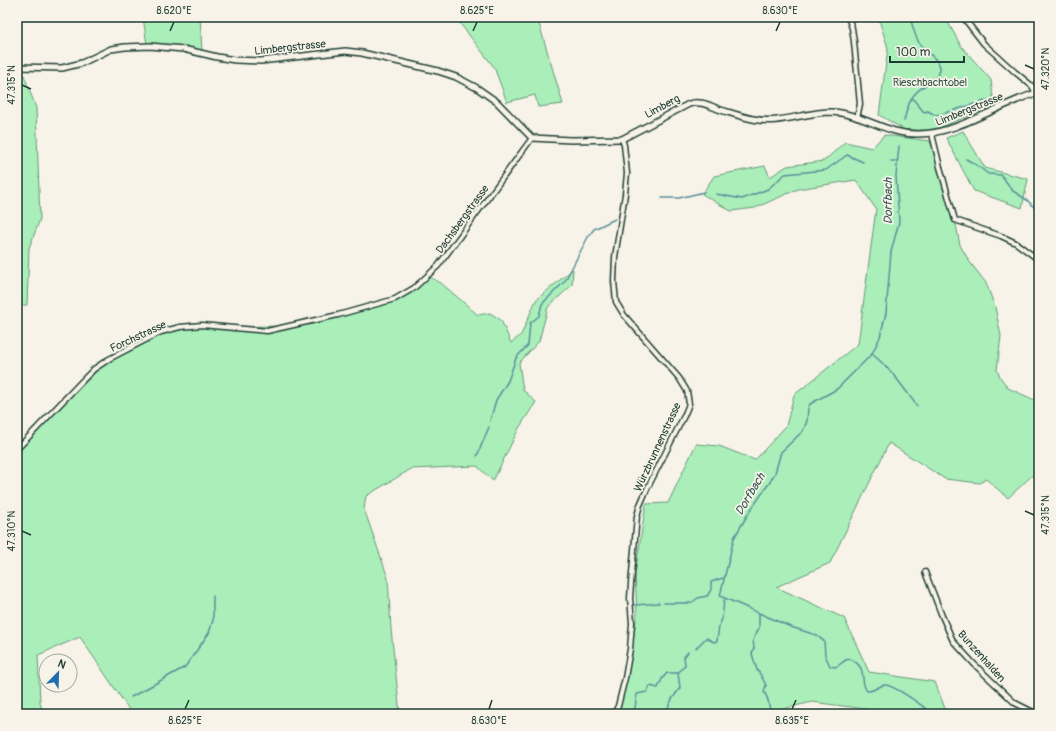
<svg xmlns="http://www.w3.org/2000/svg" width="1056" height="731" font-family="Pangolin,sans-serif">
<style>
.green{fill:#aaefba;stroke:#649677}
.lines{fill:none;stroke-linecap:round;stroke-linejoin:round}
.stream{stroke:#588f9a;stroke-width:1.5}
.minor-casing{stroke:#1f3d34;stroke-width:7}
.tertiary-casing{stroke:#1f3d34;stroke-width:8}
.minor{stroke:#f7f3e8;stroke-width:4}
.tertiary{stroke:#f7f3e8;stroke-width:5}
.ticks{fill:none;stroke:#1f3d34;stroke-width:1.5}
.labels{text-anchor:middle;stroke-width:3.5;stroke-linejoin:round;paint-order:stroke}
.street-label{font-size:11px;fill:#1f3d34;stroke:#f7f3e8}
.park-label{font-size:11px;fill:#345848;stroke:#f7f3e8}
.water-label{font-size:12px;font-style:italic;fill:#325856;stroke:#f7f3e8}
.neatline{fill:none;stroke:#1f3d34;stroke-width:1.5}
.ticks-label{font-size:10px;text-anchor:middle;fill:#1f3d34}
</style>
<rect width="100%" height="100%" fill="#f7f3e8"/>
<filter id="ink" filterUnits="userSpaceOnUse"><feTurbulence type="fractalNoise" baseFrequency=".025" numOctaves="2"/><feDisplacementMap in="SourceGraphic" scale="8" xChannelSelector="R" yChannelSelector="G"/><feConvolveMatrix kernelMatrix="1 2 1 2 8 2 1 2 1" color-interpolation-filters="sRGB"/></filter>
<g filter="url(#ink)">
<g class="green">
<polygon points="143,17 200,17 202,51 181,46 147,45"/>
<polygon points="455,17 537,17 563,104 538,107 535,95 507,102 494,67"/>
<polygon points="878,17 945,17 961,46 991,80 994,106 933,130 905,130 879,115 888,48"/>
<polygon points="17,66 21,67 36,108 40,219 29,248 27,305 17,305"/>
<polygon points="963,131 985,168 1028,179 1022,208 974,191 946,138"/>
<polygon points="884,135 930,141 940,167 955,220 960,245 969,261 986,283 995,307 1001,336 997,370 1000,377 1008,388 1039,402 1039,469 1008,498 986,479 980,483 945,479 889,443 830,563 776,587 844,618 869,672 935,682 947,714 905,714 812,702 778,710 779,714 618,714 629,666 637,614 635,574 646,504 668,503 696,444 719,446 755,460 786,426 794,395 858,344 876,209 856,180 798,189 755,208 731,211 702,194 714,176 765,166 770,177 787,166 824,161 845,142 872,148"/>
<polygon points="573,269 572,285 548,307 539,341 519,363 523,390 536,402 519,428 493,481 477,466 411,469 366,496 364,509 388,578 391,629 400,714 132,714 80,637 38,655 40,702 43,714 17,714 17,449 109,359 161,332 180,327 285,326 338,315 395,299 428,276 441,283 478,315 490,313 501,320 511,343 521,335 536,300"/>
</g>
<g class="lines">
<g class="stream">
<polyline points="912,98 924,112 928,111 935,115 941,114 988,100"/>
<path d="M904,121C906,112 908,102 914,95C921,85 942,78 940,67C938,58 927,53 921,46C915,38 913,27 910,17"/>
<path d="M899,146L896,176L899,222L891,252L886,313L880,337L872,354L837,389L810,404L808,408L807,421L803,431L781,452L775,473L770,482L748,514L734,538L720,596L791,627L816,635L824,641L825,655L830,666L835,667C839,666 842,662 846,660C853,657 861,666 862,672C864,679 862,685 867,691C875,692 878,685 885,685C894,685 925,707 932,714"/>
<polyline points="966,159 978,166 988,174 1001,175 1013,191 1027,200 1039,212"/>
<polyline points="891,161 897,161"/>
<polyline points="716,194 742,199 768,189 785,174 826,170 847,155 863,162"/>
<polyline points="662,198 679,198 704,192"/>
<path d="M872,354C891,369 903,387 917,406"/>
<polyline points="490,421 496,400 508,381 516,358 528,345 530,323 539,316 542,304 565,281 588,237 594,229 615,219"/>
<polyline points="477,456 489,427"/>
<polyline points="664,603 691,603 698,598 707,596 711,590 711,582 723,578"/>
<polyline points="635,605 659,603"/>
<path d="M759,614V628L753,640L754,648L752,654L757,670L760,674L766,685L764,692C770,700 768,705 771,714"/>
<polyline points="696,648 706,638 714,642 717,641 719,626 722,619 724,600"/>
<polyline points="131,697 185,667 209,633 213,620 213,596"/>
<polyline points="634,714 637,694 647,692 650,686 658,688 662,679 667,673 678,673"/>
<polyline points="665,714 672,699 680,688 678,673 685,665 684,657 688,652"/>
</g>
<defs>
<g id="minor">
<polyline points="848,17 852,28 854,42 860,104 857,118"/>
<polyline points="963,17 984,44 1015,72 1032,86 1036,93"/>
<polyline points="932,134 940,167 955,220 1001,236 1016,243 1039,260"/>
<polyline points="17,449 83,380 94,369 109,359 161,332 180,327 202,325 267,331 338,315 395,299 414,288 438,266 532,138"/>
<polyline points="925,572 942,616 953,641 975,665 1015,703 1037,714"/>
<polyline points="614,714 618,706 625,678 630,649 632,623 630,598 631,584 637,516 640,505 647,489 684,416 689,404 687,391 679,378 624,315 616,302 614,281 615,257 625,194 627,173 624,145 622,139"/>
</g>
<path id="tertiary" d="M17,67L62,68L82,63L111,49L125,47L150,46L183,49L217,57L235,60L261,61L345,51L362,53L438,71L456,77L477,88L497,102L532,138L571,140L622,139L689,104C700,100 710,106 721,110C731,113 742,117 753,119C778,125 805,112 831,112C862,113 886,135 919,134C957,134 1001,103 1039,92"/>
</defs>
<use href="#minor" class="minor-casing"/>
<use href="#tertiary" class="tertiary-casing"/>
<use href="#minor" class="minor"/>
<use href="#tertiary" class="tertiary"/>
</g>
</g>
<path class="ticks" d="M170,31L174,22M473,31L477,22M776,31L780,22M1025,65L1034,69M22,85L31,89M1025,511L1034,515M22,531L31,535M185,709L189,700M489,709L492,700M792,709L796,700"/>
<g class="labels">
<g class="street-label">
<text transform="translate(290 47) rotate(-6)" y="4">Limbergstrasse</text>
<text transform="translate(662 106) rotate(-28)" y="4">Limberg</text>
<text transform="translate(969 109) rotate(-22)" y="4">Limbergstrasse</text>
<text transform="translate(462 219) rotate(-54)" y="4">Dachsbergstrasse</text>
<text transform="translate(138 336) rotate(-25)" y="4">Forchstrasse</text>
<text transform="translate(657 447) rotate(-65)" y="4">Würzbrunnenstrasse</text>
<text transform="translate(982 656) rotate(48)" y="4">Bunzenhalden</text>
</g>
<g class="park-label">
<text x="930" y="86">Rieschbachtobel</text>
</g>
<g class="water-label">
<text transform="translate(888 201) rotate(-90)" y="4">Dorfbach</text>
<text transform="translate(750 494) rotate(-59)" y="4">Dorfbach</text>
</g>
</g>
<rect width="1056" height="731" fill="none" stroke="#f7f3e8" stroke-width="44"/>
<g transform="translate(58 673) rotate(23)"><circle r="19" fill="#f7f3e8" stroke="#a1aaa0"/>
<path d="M0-3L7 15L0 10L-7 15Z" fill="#1f6fb2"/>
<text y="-6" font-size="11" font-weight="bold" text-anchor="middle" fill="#1f3d34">N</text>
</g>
<path d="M890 56v6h74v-6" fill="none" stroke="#1f3d34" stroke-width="2"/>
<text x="896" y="56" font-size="12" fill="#1f3d34" stroke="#f7f3e8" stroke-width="3" paint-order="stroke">100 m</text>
<rect x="22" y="22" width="1012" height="687" class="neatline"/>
<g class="ticks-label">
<text x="174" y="14">8.620°E</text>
<text x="477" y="14">8.625°E</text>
<text x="780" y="14">8.630°E</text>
<text transform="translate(1045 69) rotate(-90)" y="4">47.320°N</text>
<text transform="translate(11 85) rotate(-90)" y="4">47.315°N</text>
<text transform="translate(1045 515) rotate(-90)" y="4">47.315°N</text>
<text transform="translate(11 531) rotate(-90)" y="4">47.310°N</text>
<text x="185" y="724">8.625°E</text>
<text x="489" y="724">8.630°E</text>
<text x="792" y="724">8.635°E</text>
</g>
</svg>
